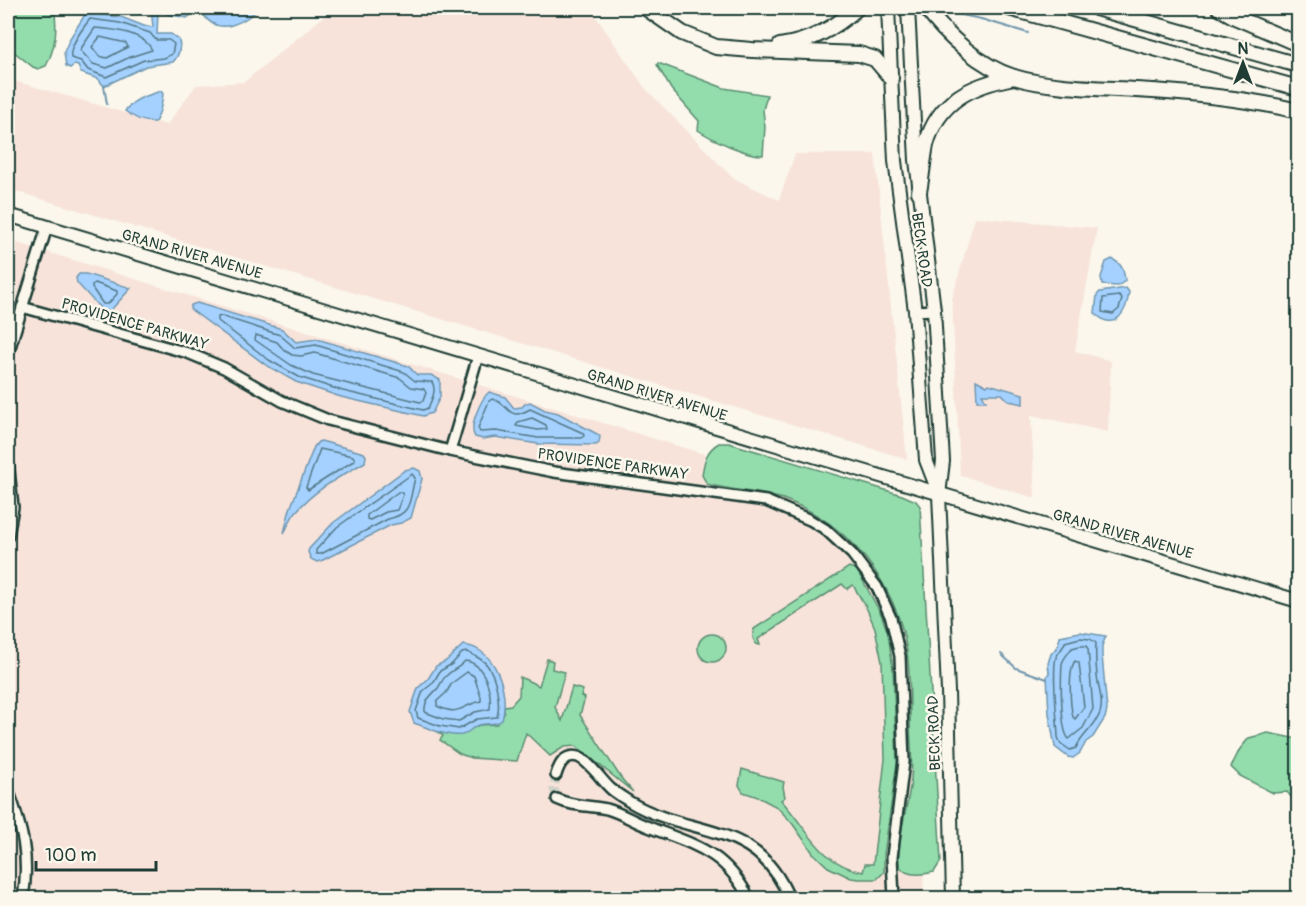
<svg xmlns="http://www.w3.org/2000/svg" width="1306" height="906" font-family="Pangolin,sans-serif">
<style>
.built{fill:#f7e3da}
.green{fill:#93dcac;stroke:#598c70;stroke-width:1.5}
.water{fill:#a4d1ff;stroke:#6f96ae;stroke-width:1.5}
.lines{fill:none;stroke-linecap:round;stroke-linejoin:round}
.shore{stroke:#547885;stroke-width:1.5}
.stream{stroke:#6f96ae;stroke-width:2}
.minor-tunnel{stroke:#cfd2c7;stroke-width:9;stroke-dasharray:9 4.5;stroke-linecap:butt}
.minor-casing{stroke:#1f3d34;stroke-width:14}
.major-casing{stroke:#1f3d34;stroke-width:16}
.highway-casing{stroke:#1f3d34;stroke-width:18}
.minor{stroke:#fbf7ec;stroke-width:9}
.major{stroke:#fbf7ec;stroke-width:12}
.highway{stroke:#fbf7ec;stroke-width:14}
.labels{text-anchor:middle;stroke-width:5;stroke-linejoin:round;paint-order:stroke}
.street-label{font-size:15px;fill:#1f3d34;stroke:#fbf7ec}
</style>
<rect width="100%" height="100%" fill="#fbf7ec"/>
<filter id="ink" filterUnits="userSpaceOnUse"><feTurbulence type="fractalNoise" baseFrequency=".0167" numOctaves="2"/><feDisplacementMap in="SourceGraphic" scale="12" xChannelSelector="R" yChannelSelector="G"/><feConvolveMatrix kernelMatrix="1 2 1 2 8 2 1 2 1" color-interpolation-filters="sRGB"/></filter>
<g filter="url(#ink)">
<g class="built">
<polygon points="334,8 590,8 645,88 733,178 779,200 795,154 875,154 907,459 8,189 8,79 167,125 196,85 244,82"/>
<polygon points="975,217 1097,228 1075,351 1111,361 1108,432 1031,415 1035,498 960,475 952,299"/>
<polygon points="8,240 912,518 924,898 8,898"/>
</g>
<g class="green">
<path d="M8,8H54C58,29 56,47 46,66L38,69L33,67L8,47Z"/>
<path d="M658,63L724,88L767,95L763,110L765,127L763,155C748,156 711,139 698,130L699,121L671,89L657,65Z"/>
<path d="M719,443H729L902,495L916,501L920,506L941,861L934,872C922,875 905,877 899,865C896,838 909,806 911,779C913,760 910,739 910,720C910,697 910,674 907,651C896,583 849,523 783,499C759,491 732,491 707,484L702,475C704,462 706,450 719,443Z"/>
<path d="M849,567L857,570L881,614L888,633L893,669L897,763L884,855V872L877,879H859L851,878L828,867L813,853L792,823L777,807L758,797L743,792L739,785L742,769L784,782L783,787L785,797L781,800C808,829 820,864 863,872L865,864H873L885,759L882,662L875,628L866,607L853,585L847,589L842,584L758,639L760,645L756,644L753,638L754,629Z"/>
<circle cx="712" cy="648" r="14"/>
<polygon points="547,659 553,661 552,669 565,672 555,707 562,721 572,687 583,690 581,696 585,698 580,715 621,778 633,792 576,746 564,747 550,756 526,733 517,761 471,758 460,754 440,740 443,736 438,732 459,735 479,725 497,724 504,714 504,706 511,705 519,696 520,677 539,686"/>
<polygon points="1268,733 1298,739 1298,805 1287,792 1273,793 1240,776 1231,767 1240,749 1249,738"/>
</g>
<g class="water">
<path d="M151,8H192L191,15L187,18L167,14L160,10L158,12L157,34H171L179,40C181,47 179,56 173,62L146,66L104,86L98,79L81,73L78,66L74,65L70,68L66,66L64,52L70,38L86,13L121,17L144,26L153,27Z"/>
<path d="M204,8H260C244,22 218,38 203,14Z"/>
<path d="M161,91L163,94C162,104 160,114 155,122C143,123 134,118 125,111C133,99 148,95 161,91Z"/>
<path d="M1112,259C1122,264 1124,270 1125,281L1118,286L1102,285L1101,277L1106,262Z"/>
<polygon points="79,274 86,274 131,288 110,311 102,310 77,283 76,278"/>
<path d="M1126,288L1129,292C1127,311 1115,334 1095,313L1097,295L1100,292Z"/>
<polygon points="197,303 282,329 296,342 317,339 408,366 417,375 431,375 440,380 440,397 432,413 423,416 341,397 296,382 266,365 190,309 191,305"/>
<polygon points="976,380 987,386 989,384 1023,394 1023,404 1009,401 1002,394 982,394 986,401 977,401"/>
<path d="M489,392L505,397L514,408L522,407L525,404L530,402L545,410L558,413L597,434L600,436L599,443L596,445L538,444L495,437L483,439L475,437C468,427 481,399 489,392Z"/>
<path d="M321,441L364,453L366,456L365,462C341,476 314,490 295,513C290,519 288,527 284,533L290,509L314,447L318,442Z"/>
<polygon points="414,468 420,471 422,479 411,518 401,523 391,525 323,560 317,562 311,559 308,552 309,549 333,523 405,470"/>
<polygon points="1080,632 1106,636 1102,646 1102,655 1107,710 1105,718 1093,737 1086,742 1080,753 1073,758 1068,757 1055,747 1049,714 1047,676 1049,673 1048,663 1051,654 1058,646 1060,636"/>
<path d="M463,645C496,648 510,692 502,720C495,726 487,722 479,725C472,727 469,733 462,735C446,737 429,728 414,723L410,712L418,688L428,679L436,666L446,661Z"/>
</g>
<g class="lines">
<g class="shore">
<path d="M90,19L120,23L150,33L156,40H169L174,44L172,54L164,58L144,60L106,77L88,70L81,61L71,58C68,47 83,28 90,19Z"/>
<path d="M95,28C113,29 144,33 152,50L130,57L107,68L93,64L80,50Z"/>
<polygon points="100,37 126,43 128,47 107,58 99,56 92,47"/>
<polygon points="95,283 117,291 117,294 108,304 103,304 92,288 92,285"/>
<polygon points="1119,296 1122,299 1119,309 1113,314 1102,312 1103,298"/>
<path d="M221,316L280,335L295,348L316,345L404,372L415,381L432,382C437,390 432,399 428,408L423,410L343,391L299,377L269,360L218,321V317Z"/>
<polygon points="256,335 277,342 284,350 292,355 301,356 315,353 400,378 411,387 424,389 426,393 423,401 420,402 313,375 291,365 255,340"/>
<path d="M492,399C511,403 506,423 530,409L583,433L584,436L581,438H538L496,431L480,432L478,428L489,401Z"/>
<polygon points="532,418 546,425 547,429 538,430 516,426 518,422"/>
<polygon points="320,449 353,456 355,460 308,490 306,487"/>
<path d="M412,474L415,478C409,500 413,514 388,519L321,554H316V550L337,527Z"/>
<polygon points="398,492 401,492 403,495 397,510 386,512 370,520 367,519 367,515"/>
<path d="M1080,638L1090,639L1096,643C1095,654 1096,665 1097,676C1098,688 1104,701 1100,713C1095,727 1082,735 1076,748L1070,750L1060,743L1058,737C1057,712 1053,688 1055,663C1055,654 1063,650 1065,642Z"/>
<path d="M1080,646H1086L1088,649L1093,709L1083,728L1069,739C1060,731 1061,678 1062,664C1063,658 1069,653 1072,648Z"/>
<path d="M467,652C473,655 483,659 487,665C496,676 501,703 497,717L477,719L459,729L440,726L418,718L416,711L423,691L433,683L440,671L452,664L462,653Z"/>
<path d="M465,661C485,663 492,692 490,709L475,712L459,721L443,719L425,712C424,700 431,696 438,688C441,684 442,679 446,676C452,670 459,668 465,661Z"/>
<path d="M1075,661L1079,663L1084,707L1075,719L1073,717C1070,705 1068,670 1075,661Z"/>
<path d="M467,672L474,676L481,697V701C460,706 459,717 437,706V701L446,693L452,683Z"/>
</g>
<g class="stream">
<polyline points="933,9 981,19 1028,33"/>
<polyline points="104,86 107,104"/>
<polyline points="1001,654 1016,668 1047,679"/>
</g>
<polyline class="minor-tunnel" points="556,775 554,789 557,799"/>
<defs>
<g id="minor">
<polyline points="22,307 188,353 224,368 282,401 328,420 450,451 554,472 766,501 810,520 825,529 852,554 877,587 891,618 900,656 904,762 892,857 894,898"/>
<polyline points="915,311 934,310"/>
<polyline points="8,354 47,227"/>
<polyline points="450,451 478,356"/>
<polyline points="8,461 13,507 8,536"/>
<path d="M556,775C559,765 565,753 578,757C589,761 602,781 611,789C617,794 624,798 630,802C691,838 757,819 789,898"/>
<path d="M8,789C22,828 30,856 23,898"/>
<path d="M557,799C573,807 590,805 607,809C621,813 633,821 646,826C693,845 723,849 749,898"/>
</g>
<g id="major">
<polyline points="888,8 895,161 915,311 926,460 938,491"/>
<polyline points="908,8 916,160 934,310 943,461 939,495 948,691 953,898"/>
<path d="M8,215C438,345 868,473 1298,601"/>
</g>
<g id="highway">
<polyline points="646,8 682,33 716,47 752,50 859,54 875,59 891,78"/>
<polyline points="907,8 908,13"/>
<path d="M926,8C945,35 981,67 1014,77C1050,88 1099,88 1136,90C1191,93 1245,98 1298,111"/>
<polyline points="1009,8 1298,88"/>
<polyline points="1096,8 1298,65"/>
<polyline points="1219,8 1235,17 1298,44"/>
<path d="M780,46C810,42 835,28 857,8"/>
<path d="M919,192C922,177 923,160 926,145C938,100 972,85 1014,77"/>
</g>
</defs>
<use href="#minor" class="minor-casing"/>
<use href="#major" class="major-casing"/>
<use href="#highway" class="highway-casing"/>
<use href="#minor" class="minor"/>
<use href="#major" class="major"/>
<use href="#highway" class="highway"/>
</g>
</g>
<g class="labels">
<g class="street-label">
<text transform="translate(922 250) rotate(82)" y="5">BECK ROAD</text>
<text transform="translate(192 254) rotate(16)" y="5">GRAND RIVER AVENUE</text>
<text transform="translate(135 324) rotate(16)" y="5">PROVIDENCE PARKWAY</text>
<text transform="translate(657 395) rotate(17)" y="5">GRAND RIVER AVENUE</text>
<text transform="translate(613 464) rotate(8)" y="5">PROVIDENCE PARKWAY</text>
<text transform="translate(1123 534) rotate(16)" y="5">GRAND RIVER AVENUE</text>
<text transform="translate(934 733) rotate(-92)" y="5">BECK ROAD</text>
</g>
</g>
<rect width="1306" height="906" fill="none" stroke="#fbf7ec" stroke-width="30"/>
<rect x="15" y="15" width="1276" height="876" fill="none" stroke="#1f3d34" stroke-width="2" filter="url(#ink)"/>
<g transform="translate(1243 63)" stroke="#fbf7ec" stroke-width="4.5" paint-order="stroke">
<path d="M0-4.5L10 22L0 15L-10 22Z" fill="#1f3d34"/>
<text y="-9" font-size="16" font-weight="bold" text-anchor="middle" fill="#1f3d34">N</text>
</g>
<path d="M36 861v9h120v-9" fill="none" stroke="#1f3d34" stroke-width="3"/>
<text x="45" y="861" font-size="18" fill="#1f3d34" stroke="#fbf7ec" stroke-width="4.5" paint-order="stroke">100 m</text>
</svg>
